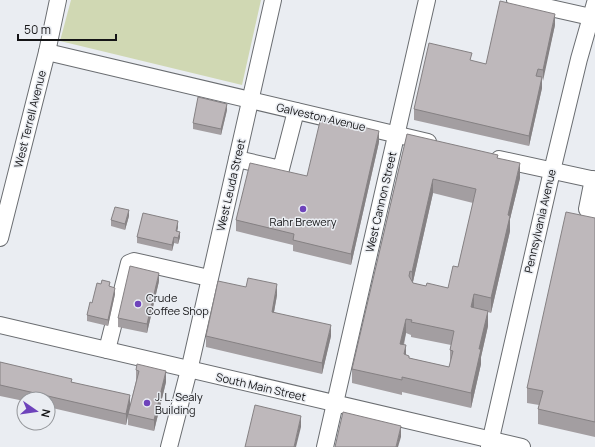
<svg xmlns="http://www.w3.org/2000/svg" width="595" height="447" font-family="Manrope,sans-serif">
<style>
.green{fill:#d0d8b3}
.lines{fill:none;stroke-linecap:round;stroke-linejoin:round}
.minor-casing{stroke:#6a6d71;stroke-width:18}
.minor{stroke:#fff;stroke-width:16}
.wall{fill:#a39ea1;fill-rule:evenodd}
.shaded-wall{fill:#858183}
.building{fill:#beb8bb;stroke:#858183;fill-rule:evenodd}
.poi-dot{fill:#6e43bb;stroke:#eaedf2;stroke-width:1.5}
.labels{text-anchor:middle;stroke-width:3;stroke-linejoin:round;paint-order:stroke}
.street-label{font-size:11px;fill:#141416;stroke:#eaedf2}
.poi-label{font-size:11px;fill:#141416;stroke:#eaedf2;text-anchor:start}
</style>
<rect width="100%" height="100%" fill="#eaedf2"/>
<polygon class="green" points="71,0 261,0 242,85 60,41"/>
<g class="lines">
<defs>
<g id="minor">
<polyline points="515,0 595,18"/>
<polyline points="47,52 428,142"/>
<polyline points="237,159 281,169 296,111"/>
<polyline points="499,159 595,180"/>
<polyline points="593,179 587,209 589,212 595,215"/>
<polyline points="0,238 47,52 58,0"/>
<polyline points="0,325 522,447"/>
<polyline points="107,350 129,263 134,261 209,278"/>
<polyline points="169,447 191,362 273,0"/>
<polyline points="325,447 427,0"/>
<polyline points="489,447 552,171 579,59 595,3"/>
</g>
</defs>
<use href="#minor" class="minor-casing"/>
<use href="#minor" class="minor"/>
</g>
<g class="wall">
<polygon points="555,25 542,81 542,88 529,146 414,120 414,109 472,61 486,64"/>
<polygon points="227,110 221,135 193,129 193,123"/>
<path d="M407,134L498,158L520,178L510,219V231L491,313L488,312V326L481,357V364L471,408L402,392V395L352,383V369ZM433,193L473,203L458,267L448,288L426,286L413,283V282ZM406,333L411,335V337L451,345L450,350V365L449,367L409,358L406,355L404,345Z"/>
<polygon points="379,142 351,265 293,251 293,245 236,231 236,220 307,176"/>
<polygon points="129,216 125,230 111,226 111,220"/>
<polygon points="595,218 595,437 538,424 538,409 539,405 527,403 527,388"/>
<polygon points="178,227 177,231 180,237 178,244 174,243 172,251 137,243 137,237"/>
<polygon points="159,281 147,333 118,327 118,318"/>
<polygon points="110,286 115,294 108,326 87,321 87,315 92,303"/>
<polygon points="246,287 277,295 274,312 331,336 322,374 206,347 206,336"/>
<polygon points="0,362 72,382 130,406 126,425 48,407 48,399 24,399 24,401 0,396"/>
<polygon points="136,370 166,382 154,431 128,425 128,414 136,381"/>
</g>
<g class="shaded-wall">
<polygon points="555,14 555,25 543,81 543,70"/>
<polygon points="542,77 542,88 529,146 529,136"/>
<polygon points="227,104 227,110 221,135 221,129"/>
<polygon points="379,131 379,142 351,265 351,254"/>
<polygon points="520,163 520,178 510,219 510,231 491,313 491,298 508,215"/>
<polygon points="433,179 433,193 412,286 412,272"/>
<polygon points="129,210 129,216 125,230 125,224"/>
<polygon points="178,221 178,227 176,237 176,231"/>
<polygon points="180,232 180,237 178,244 178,238"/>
<polygon points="174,237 174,243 172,251 172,245"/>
<polygon points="159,273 159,281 147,333 147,324"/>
<polygon points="277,284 277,295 272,323 272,312"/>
<polygon points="115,288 115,294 108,326 108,320"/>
<polygon points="474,294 474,309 471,307"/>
<polygon points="488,311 488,326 481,357 481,364 471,408 471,393 479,349"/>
<polygon points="406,319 406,333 400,359 400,344"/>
<polygon points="331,325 331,336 322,374 322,363"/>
<polygon points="406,345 406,360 404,354"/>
<polygon points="166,371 166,382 154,431 154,420"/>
<polygon points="130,395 130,406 126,425 126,414"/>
<polygon points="301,416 301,427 296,447 294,447"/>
<polygon points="401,426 401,437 398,447 396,447"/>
</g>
<g class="building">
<polygon points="500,1 555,14 543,70 538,69 536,76 542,77 529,136 414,109 429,43 472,53 470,60 486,64"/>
<polygon points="198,97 227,104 221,129 193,123"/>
<polygon points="321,117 379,131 351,254 293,240 294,234 236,220 250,163 307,176"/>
<path d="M407,134L498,155L497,158L520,163L508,215L510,216L491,298L474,294L471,307L488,311L479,349H481L471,393L402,377V380L352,369ZM433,179L476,189L458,267L453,266L448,288L427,283L426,286L413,283L409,276L410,271L412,272ZM406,319L412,320L411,322L454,331L450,350L453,351L449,367L409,358V356L404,354L406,345L400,344Z"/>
<polygon points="115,207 129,210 125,224 111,220"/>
<polygon points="566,212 595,218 595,422 538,409 543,391 527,388"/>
<polygon points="143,213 178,221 176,231 180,232 178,238 174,237 172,245 137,237"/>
<polygon points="130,266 159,273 147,324 118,318"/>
<polygon points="248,278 277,284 272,312 331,325 322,363 206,336 218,281 246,287"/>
<polygon points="102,280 110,282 109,286 115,288 108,320 87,315 90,302 92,303 97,283 101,284"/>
<polygon points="0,362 72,379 71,382 130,395 126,414 0,385"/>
<polygon points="137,364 166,371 154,420 128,414 139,371 136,370"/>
<polygon points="255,405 301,416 294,447 245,447"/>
<polygon points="343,412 401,426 396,447 335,447"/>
</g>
<g class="poi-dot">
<circle cx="303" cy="209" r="4"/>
<circle cx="138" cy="304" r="4"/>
<circle cx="147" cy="403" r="4"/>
</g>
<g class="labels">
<g class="street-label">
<text transform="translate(321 117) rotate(13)" y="4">Galveston Avenue</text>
<text transform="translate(30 119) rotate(-76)" y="4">West Terrell Avenue</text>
<text transform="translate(231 185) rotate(-77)" y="4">West Leuda Street</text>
<text transform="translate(381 202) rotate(-77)" y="4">West Cannon Street</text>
<text transform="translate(540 221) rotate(-77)" y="4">Pennsylvania Avenue</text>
<text transform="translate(261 387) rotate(13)" y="4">South Main Street</text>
</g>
<g class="poi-label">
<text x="303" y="226" text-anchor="middle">Rahr Brewery</text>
<text x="146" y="302">Crude<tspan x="146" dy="13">Coffee Shop</tspan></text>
<text x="155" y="401">J. L. Sealy<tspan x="155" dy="13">Building</tspan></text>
</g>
</g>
<g transform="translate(36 411) rotate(103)"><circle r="19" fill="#eaedf2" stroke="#94969a"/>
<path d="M0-3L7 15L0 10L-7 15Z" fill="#6e43bb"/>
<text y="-6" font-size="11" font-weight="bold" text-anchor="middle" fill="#141416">N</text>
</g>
<path d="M18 34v6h98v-6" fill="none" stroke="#141416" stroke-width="2"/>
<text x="24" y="34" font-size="12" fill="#141416" stroke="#eaedf2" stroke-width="3" paint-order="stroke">50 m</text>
</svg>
